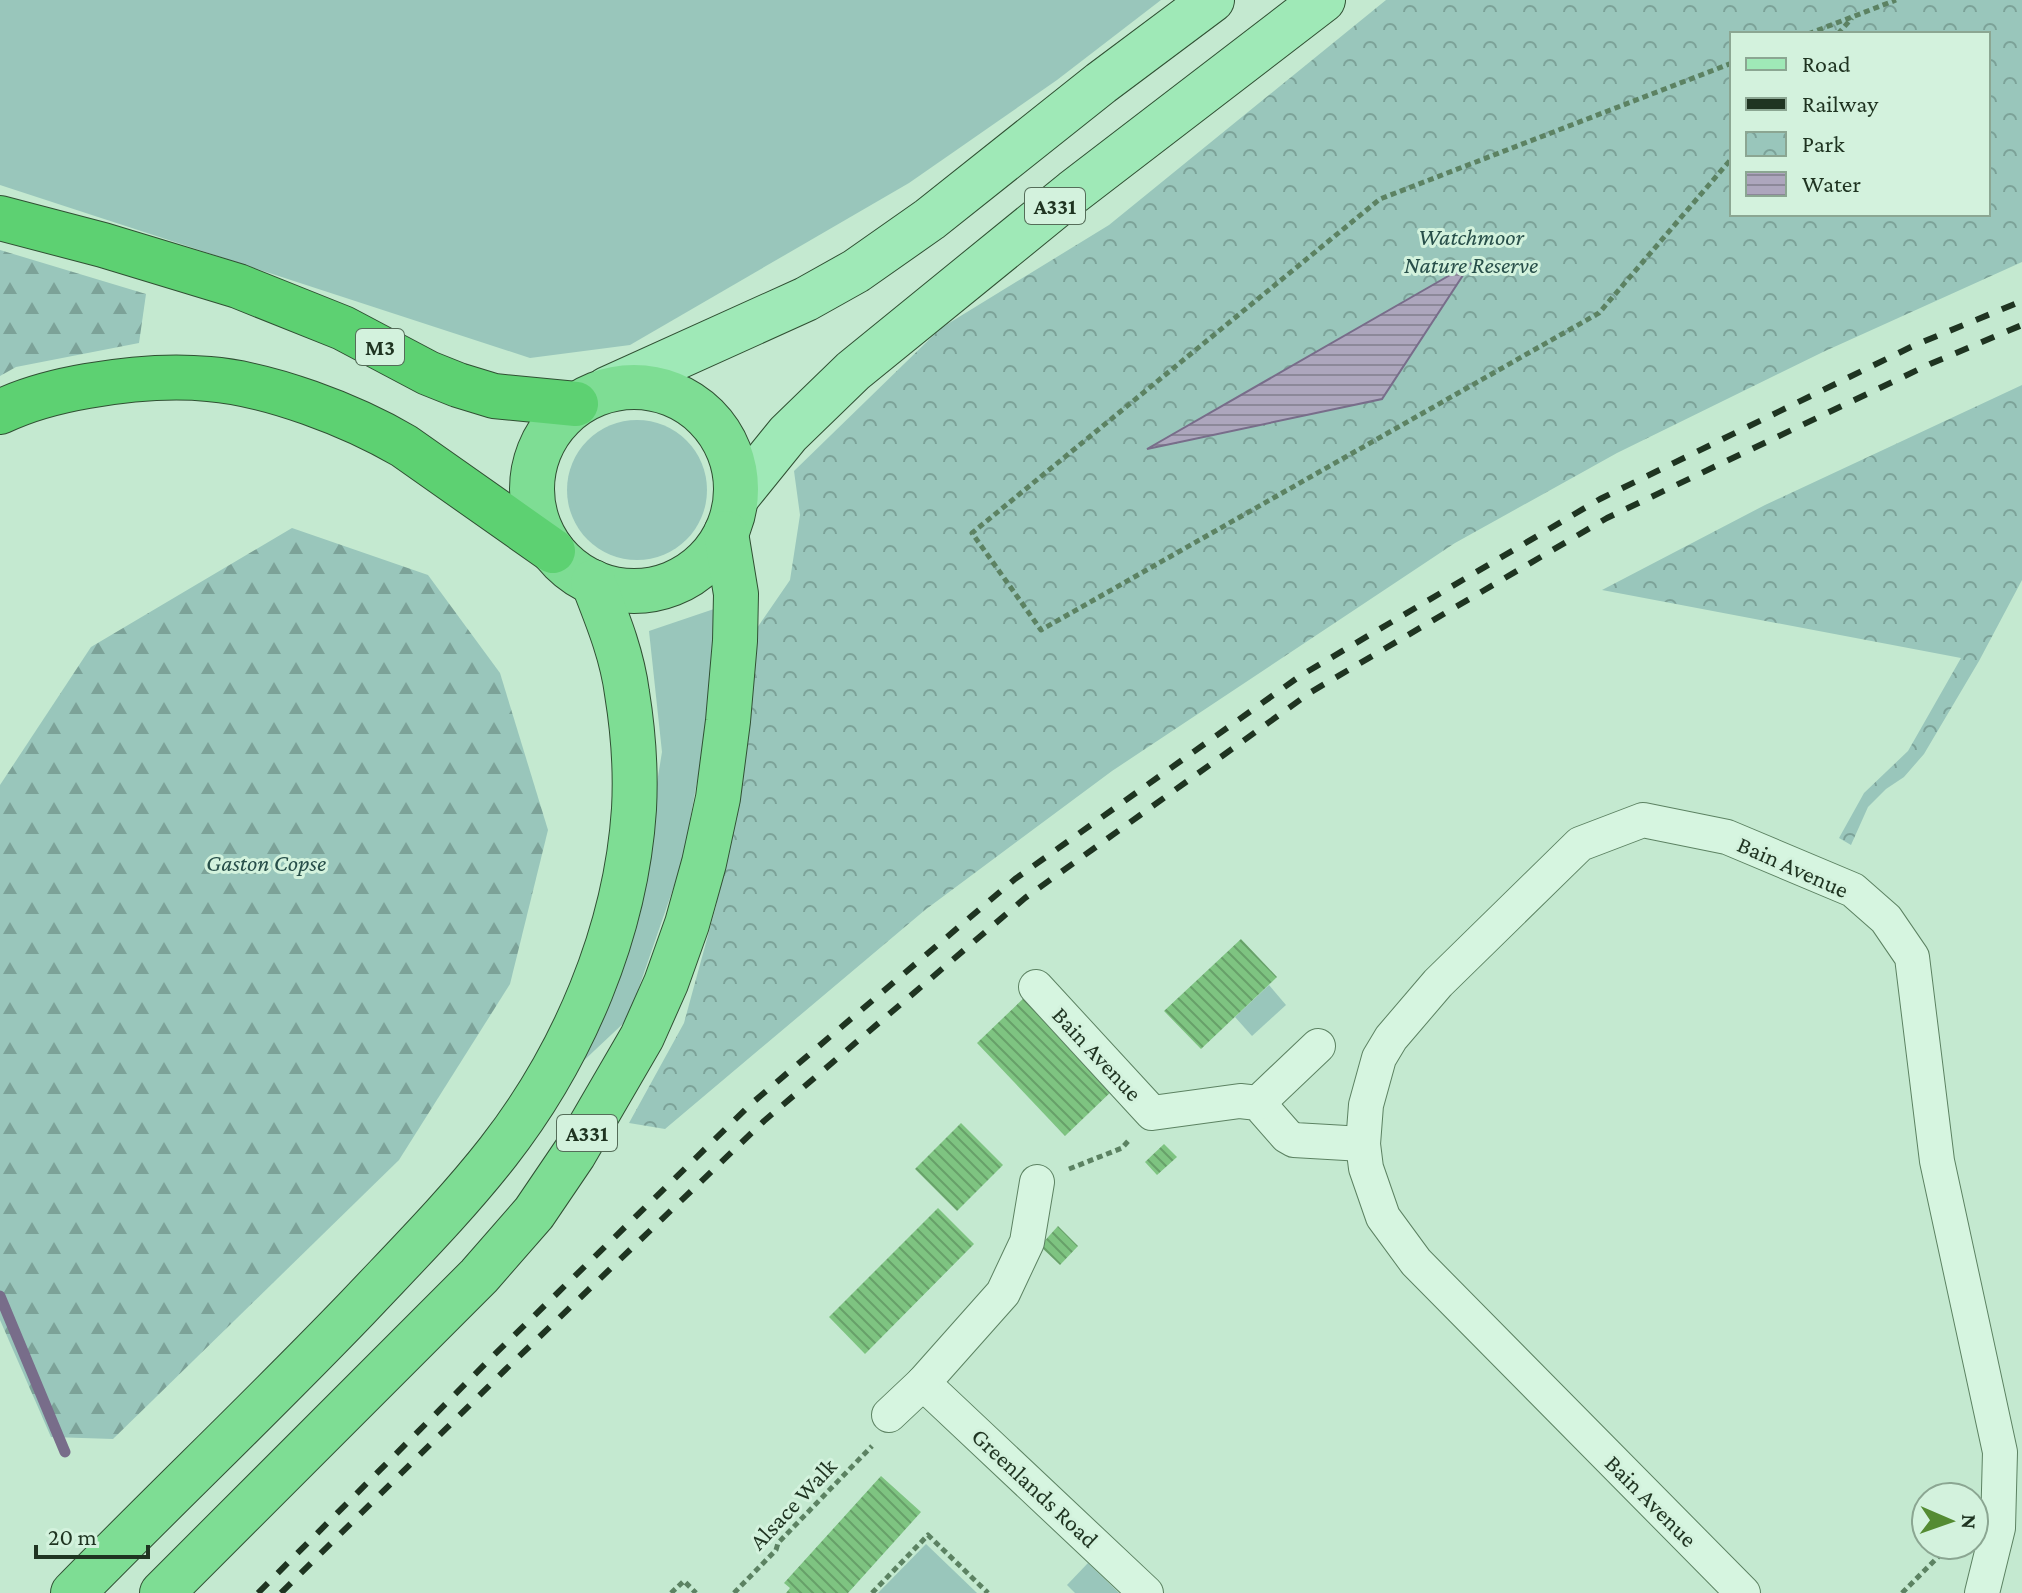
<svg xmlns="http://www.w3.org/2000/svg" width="2022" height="1593" font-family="'Crimson Pro',serif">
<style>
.green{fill:#99c6bb}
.forest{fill:url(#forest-firs)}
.park{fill:url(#park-crowns);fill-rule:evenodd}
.water{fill:url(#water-rules);stroke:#786d8a;stroke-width:2}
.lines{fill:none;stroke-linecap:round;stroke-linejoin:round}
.stream{stroke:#786d8a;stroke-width:11}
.building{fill:url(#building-back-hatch)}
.minor-casing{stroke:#5c8262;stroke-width:36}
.primary-casing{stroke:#305033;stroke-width:46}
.trunk-casing{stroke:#305033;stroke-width:46}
.motorway-casing{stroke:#305033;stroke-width:46}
.path{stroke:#5c8262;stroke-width:5;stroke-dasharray:6 4;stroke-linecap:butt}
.minor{stroke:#d6f5e0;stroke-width:34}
.primary{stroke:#9fe9b7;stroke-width:44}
.trunk{stroke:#7edd94;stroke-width:44}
.motorway{stroke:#5dd172;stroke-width:44}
.rail{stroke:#1f3421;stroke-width:6;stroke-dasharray:14 14;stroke-linecap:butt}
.labels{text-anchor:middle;stroke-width:6;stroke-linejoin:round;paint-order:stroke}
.shield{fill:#d3f2dd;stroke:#556d59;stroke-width:2}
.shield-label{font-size:22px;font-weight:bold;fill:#1f3421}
.park-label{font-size:24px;font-style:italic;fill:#274e49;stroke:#d3f2dd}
.street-label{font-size:24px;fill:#1f3421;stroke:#d3f2dd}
</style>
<defs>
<pattern id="forest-firs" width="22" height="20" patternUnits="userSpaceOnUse" patternTransform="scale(2)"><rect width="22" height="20" fill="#99c6bb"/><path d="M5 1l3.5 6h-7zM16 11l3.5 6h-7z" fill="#7ca298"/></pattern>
<pattern id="park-crowns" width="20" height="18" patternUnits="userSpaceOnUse" patternTransform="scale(2)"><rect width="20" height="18" fill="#99c6bb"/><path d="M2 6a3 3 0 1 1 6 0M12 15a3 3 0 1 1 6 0" fill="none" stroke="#7ca298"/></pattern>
<pattern id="water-rules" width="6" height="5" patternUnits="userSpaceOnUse" patternTransform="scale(2)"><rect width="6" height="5" fill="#ada6bd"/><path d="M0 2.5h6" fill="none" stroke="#8c8899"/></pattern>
<pattern id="building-back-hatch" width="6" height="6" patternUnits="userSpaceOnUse" patternTransform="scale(2)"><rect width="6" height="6" fill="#7ec481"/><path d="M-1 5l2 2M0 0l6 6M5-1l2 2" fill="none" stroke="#67a069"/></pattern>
</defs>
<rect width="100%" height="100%" fill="#c4e9d0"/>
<g class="green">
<polygon points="0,0 1161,0 1057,80 909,183 630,345 530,358 0,185"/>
<circle cx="637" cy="490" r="70"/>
<polygon points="714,609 709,717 682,863 628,1019 578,1066 637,905 662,752 649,631"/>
<polygon points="1269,985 1286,1005 1252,1036 1235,1017"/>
<polygon points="926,1544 977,1593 878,1593"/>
<polygon points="1088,1563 1119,1593 1075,1593 1067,1585"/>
</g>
<g class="forest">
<polygon points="0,250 146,294 139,343 16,367 0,376"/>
<polygon points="292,528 428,575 500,673 548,830 510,984 399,1160 113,1439 51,1437 0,1320 0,785 91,647"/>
</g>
<g class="park">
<path d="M1386,0H2022V262L1823,352L1617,453L1455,543L1112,771L925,910L665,1129L629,1123L684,1023L716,906L751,696L757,628L790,580L800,515L794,471L941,328L1109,225ZM1732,34H1988V214H1732Z"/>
<polygon points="2022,385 2022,580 1979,661 1924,754 1904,777 1886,789 1868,807 1851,845 1839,838 1864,793 1908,751 1961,658 1602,590 1765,505"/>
</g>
<polygon class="water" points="1471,263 1382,399 1147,449"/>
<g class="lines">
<polyline class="stream" points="0,1296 65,1452"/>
</g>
<g class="building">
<polygon points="1241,939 1277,977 1201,1049 1164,1011"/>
<polygon points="1027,995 1115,1088 1065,1136 977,1043"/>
<polygon points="961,1123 1003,1165 957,1211 915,1169"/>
<polygon points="1164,1144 1177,1157 1157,1175 1145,1162"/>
<polygon points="938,1208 974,1244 865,1354 829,1317"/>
<polygon points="1058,1226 1078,1246 1060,1265 1040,1246"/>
<polygon points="881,1476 921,1512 848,1593 786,1593 790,1588 784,1583"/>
</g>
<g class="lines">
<defs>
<g id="minor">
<polyline points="1036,987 1152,1113 1240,1101 1258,1103 1287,1136 1294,1140 1363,1144"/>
<polyline points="1258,1103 1318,1046"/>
<polyline points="1037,1182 1027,1242 1003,1293 923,1383 1146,1593"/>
<polyline points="889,1415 923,1383"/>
<polyline points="1743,1593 1416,1262 1383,1217 1366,1168 1363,1144 1366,1105 1379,1058 1391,1038 1438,983 1580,844 1643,820 1727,837 1853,890 1886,919 1912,957 1937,1161 2000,1452 1998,1528 1982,1593"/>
</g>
<g id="primary">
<polyline points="607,389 806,299 856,271 930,219 1101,83 1212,0"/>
<polyline points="737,497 788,434 853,371 1073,192 1323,0"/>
</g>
<g id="trunk">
<circle cx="634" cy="489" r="102"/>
<path d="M73,1593C167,1497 265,1404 358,1307C406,1256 455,1207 498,1152C573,1056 626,932 634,809C636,772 633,730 627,693C622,654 607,618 593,582"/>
<polyline points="162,1593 479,1276 534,1213 574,1154 642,1037 666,983 687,924 704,863 718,798 728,721 735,641 736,594 726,533"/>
</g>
<g id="motorway">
<polyline points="0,218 103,245 238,286 343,328 428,373 458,385 494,396 576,404"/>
<path d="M0,412C27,399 58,391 87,386C127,379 168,375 209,379C270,384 351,415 404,446L553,551"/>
</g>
</defs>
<use href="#minor" class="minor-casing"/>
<use href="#primary" class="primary-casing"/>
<use href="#trunk" class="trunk-casing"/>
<use href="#motorway" class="motorway-casing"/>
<g class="path">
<polyline points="1808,34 1896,0"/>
<polyline points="1838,34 1852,18"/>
<polyline points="1732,63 1380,199 972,533 1041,630 1599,313 1732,158"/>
<polyline points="1069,1169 1122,1148 1130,1139"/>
<polyline points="671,1593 684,1581 696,1593"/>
<polyline points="734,1593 776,1550 778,1543 872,1446"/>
<polyline points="872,1593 928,1535 988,1593"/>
<polyline points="1902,1593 1950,1545"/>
</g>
<use href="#minor" class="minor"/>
<use href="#primary" class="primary"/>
<use href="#trunk" class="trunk"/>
<use href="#motorway" class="motorway"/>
<g class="rail">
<polyline points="258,1593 494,1355 751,1104 1015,879 1300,676 1600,499 1915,345 2022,301"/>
<polyline points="281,1593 505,1370 764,1121 1025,898 1311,692 1607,518 1930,364 2022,325"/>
</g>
</g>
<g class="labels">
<g class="shield">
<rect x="1025" y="188" width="60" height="36" rx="6"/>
<rect x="356" y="329" width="48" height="36" rx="6"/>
<rect x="557" y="1115" width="60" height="36" rx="6"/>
</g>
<g class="shield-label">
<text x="1055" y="214">A331</text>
<text x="380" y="355">M3</text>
<text x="587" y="1141">A331</text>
</g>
<g class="park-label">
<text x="1471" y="245">Watchmoor<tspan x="1471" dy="28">Nature Reserve</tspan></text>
<text x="266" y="871">Gaston Copse</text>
</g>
<g class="street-label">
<text transform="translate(1793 867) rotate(24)" y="8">Bain Avenue</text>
<text transform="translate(1097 1054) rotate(47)" y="8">Bain Avenue</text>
<text transform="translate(1035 1488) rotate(43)" y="8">Greenlands Road</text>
<text transform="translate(1651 1501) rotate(45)" y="8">Bain Avenue</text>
<text transform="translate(793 1504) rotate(-47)" y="8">Alsace Walk</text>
</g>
</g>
<rect x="1730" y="32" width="260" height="184" fill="#d3f2dd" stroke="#8ba692" stroke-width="2"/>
<rect x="1746" y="58" width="40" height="12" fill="#9fe9b7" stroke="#8ba692" stroke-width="2"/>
<text x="1802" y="72" font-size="24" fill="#1f3421">Road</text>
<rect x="1746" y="98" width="40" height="12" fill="#1f3421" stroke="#8ba692" stroke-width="2"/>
<text x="1802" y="112" font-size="24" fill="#1f3421">Railway</text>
<rect x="1746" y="132" width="40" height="24" fill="url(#park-crowns)" stroke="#8ba692" stroke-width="2"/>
<text x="1802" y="152" font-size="24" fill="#1f3421">Park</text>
<rect x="1746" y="172" width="40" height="24" fill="url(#water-rules)" stroke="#8ba692" stroke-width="2"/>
<text x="1802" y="192" font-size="24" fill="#1f3421">Water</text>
<g transform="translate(1950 1521) rotate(92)"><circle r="38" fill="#d3f2dd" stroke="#8ba692" stroke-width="2"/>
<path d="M0-6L14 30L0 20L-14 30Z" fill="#548b32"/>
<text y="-12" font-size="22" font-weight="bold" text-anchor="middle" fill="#1f3421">N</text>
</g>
<path d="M36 1545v12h112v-12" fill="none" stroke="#1f3421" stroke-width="4"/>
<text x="48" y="1545" font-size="24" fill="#1f3421" stroke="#d3f2dd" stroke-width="6" paint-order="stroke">20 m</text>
</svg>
